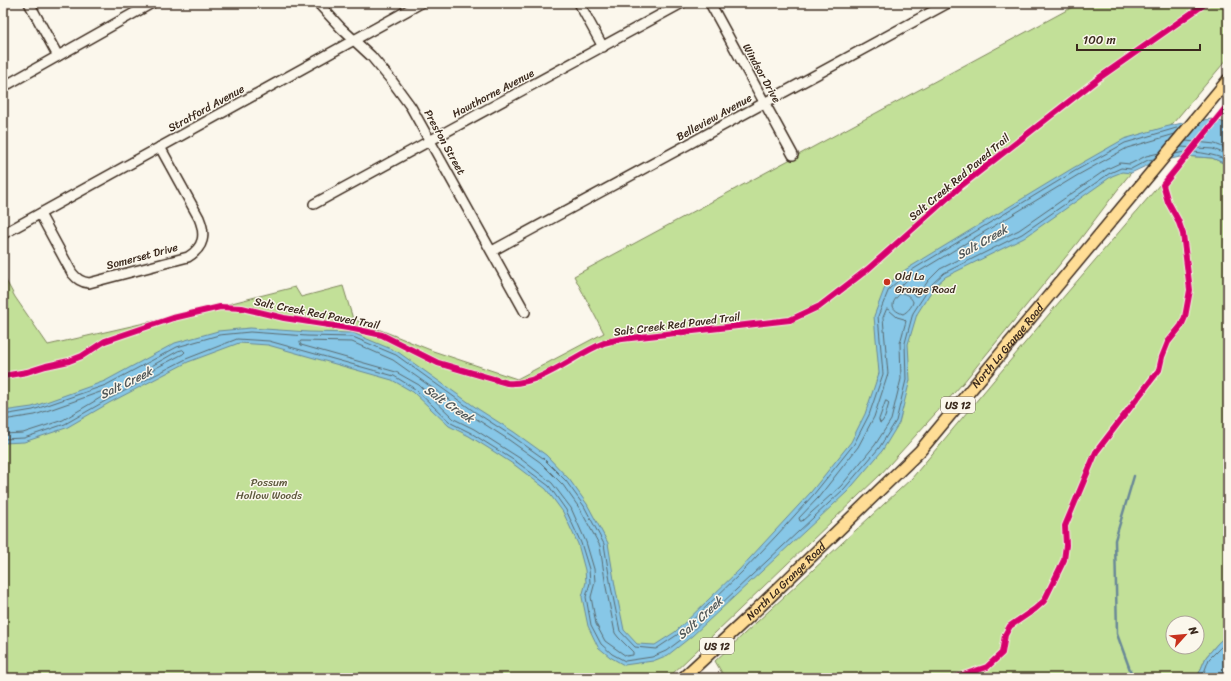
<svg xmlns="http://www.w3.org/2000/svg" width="1231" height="681" font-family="Sriracha,sans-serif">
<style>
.green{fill:#c2e098;stroke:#7e855b;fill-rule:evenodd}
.water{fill:#87c7e7;stroke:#698897}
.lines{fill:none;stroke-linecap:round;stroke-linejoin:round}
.shore{stroke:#59696e;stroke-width:1}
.stream{stroke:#698897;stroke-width:2.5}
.minor-casing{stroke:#3b2a1e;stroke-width:12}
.major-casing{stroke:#3b2a1e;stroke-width:14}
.minor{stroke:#fbf7ec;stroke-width:9}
.major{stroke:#ffdd96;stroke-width:11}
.cycleway-casing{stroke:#fbf7ec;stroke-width:8}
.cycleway{stroke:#d6006c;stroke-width:6}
.poi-dot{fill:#c8321e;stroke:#fbf7ec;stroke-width:1.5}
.labels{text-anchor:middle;stroke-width:3;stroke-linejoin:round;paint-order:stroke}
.shield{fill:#fbf7ec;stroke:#75685c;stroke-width:1}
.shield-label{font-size:10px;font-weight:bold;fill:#3b2a1e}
.street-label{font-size:11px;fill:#3b2a1e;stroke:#fbf7ec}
.poi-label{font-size:11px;fill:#3b2a1e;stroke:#fbf7ec;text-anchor:start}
.park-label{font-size:11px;fill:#5d583c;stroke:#fbf7ec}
.water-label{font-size:12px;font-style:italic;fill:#52595a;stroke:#fbf7ec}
</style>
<rect width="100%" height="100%" fill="#fbf7ec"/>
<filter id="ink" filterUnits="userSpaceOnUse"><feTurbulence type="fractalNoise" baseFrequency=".025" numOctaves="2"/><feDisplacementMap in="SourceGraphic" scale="8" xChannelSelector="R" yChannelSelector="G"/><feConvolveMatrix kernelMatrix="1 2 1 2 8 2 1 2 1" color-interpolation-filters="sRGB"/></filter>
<g filter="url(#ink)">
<g class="green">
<polygon points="1080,3 1228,3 1228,58 1125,180 1078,242 963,383 880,475 668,678 3,678 3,275 15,297 48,345 228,304 295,287 301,297 343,286 353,319 433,351 517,379 604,333 574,276"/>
<path d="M1184,156L1212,158L1228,165V634L1218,643L1206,657L1197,678H725L715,661L912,478L1055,307ZM1173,623H1197V647H1173Z"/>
</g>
<g class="water">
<polygon points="1213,119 1228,124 1228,165 1212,158 1184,156 1150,164 1131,173 1122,172 1112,176 1024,238 945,277 934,287 917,314 908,344 910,380 899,423 882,451 847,492 692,636 668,655 653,661 624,665 610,657 598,647 588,626 582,597 586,582 585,570 578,544 563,512 546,489 516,466 493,451 469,436 449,426 413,392 392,380 268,345 239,343 188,362 109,403 66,428 24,442 3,443 3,411 32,407 105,381 175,343 218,331 250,328 308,332 353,333 398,352 478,409 514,432 546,455 569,479 587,504 608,543 615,586 624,630 637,644 655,645 675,632 739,570 774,532 811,492 851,442 865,414 879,373 874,316 885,287 905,270 1073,168 1124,139 1165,127 1191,121"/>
<polygon points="1228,634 1228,678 1197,678 1206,657 1218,643"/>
</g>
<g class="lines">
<g class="shore">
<polyline points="1186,141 1215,144 1228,149"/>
<polyline points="1181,147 1213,149 1228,155"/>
<polyline points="1159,153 1146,156 1130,164 1120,163 1107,169 1019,230 940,269 928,281 918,296 915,296 908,289 901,287 902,285 910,277 1078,175 1127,148 1175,134"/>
<path d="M1175,154C1192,149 1211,154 1228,160"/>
<path d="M901,293C906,293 912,298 913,302C912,307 907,312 903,314C888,309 892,301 901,293Z"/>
<polygon points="887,309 889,310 897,317 904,319 906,321 900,343 901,379 891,420 875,445 841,486 802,521 800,521 799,518 818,498 858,447 874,417 888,374 883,318"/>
<polygon points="301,341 352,342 393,360 472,416 509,440 540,462 563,485 580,509 600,546 606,587 615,633 618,637 633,652 633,655 626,656 605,641 596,624 591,597 595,582 594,569 586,542 571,508 552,483 521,459 474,429 454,419 419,385 396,372 301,345 300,343"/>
<polygon points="183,350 185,352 183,354 150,371 147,371 148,368 178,351"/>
<polygon points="886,401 888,402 889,403 885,417 882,422 880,423 879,420"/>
<polyline points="3,415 33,410 106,385 177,347 219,335 250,332 307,336 353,337 396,355 475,412 512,436 543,458 566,481 584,506 604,544 611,587 620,631 635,647 656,649 677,635 742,572 777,535 814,494 854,444 869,415 883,374 878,316 889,289 907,273 1075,171 1125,143 1180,127"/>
<polyline points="3,420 35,415 103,391 105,393 105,395 63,420 23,433 3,434"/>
<polyline points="3,439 24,438 65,424 107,400 186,359 237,339 269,341 394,376 415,389 451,423 471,433 518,463 549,486 566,510 581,543 589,569 590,583 586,597 591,625 601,644 612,654 625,661 652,657 666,651 690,633 844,489 879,448 896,421 906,380 905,343 913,313 932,284 944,273 1022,234 1110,173 1121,168 1131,169 1148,160 1154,159"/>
<polyline points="1202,678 1209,659 1228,640"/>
</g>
<polyline class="stream" points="1133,678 1117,634 1115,540 1134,476"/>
<defs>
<g id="minor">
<polyline points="29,3 58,56"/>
<polyline points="318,3 341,28 371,56 392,81 411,107 525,312"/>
<polyline points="579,3 603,47"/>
<polyline points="710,3 793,155"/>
<polyline points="3,87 152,3"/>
<polyline points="314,204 682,3"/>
<path d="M40,214L72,273C77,279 81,282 89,283L188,257C204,247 206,235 199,218L160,147"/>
<polyline points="3,234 421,3"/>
<polyline points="492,251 948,3"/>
</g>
<g id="major">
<path id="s1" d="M683,678L752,614L920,451L1228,80"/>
</g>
</defs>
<use href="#minor" class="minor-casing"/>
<use href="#major" class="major-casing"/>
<use href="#minor" class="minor"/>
<use href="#major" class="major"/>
<defs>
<g id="cycleway">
<path d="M3,376L27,372L46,366L69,361L82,356L105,341L173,318L220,307L242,308L284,318L354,329L382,335L438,363L507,383C541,386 573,355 604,343C610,341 616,340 622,339L790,320L820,306L868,269L961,186L1099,78L1206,3"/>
<polyline points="954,678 987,667 1002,653 1005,635 1010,626 1035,609 1044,601 1064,560 1066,545 1065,526 1096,452 1159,370 1162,357 1168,342 1181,326 1185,317 1190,290 1183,234 1178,220 1168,202 1163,185 1228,105"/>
</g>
</defs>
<use href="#cycleway" class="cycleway-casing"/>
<use href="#cycleway" class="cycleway"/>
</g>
</g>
<circle class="poi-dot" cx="887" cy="282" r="4"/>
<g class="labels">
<g class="shield">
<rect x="941" y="397" width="34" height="16" rx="3"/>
<rect x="700" y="638" width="34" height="16" rx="3"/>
</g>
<g class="shield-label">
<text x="958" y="409">US 12</text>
<text x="717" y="650">US 12</text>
</g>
<g class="street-label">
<text transform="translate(762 73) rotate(61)" y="4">Windsor Drive</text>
<text transform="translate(493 93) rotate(-28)" y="4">Hawthorne Avenue</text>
<text transform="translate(206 108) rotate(-29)" y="4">Stratford Avenue</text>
<text transform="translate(714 117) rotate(-29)" y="4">Belleview Avenue</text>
<text transform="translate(445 142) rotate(61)" y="4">Preston Street</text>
<text transform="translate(959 177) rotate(-40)" y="4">Salt Creek Red Paved Trail</text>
<text transform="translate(142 256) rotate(-15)" y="4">Somerset Drive</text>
<text transform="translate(317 313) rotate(11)" y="4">Salt Creek Red Paved Trail</text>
<text transform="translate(677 324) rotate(-7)" y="4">Salt Creek Red Paved Trail</text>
<text dy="4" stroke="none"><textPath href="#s1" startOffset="465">North La Grange Road</textPath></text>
<text dy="4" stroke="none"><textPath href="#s1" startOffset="141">North La Grange Road</textPath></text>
</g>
<g class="poi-label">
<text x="895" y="280">Old La<tspan x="895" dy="13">Grange Road</tspan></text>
</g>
<g class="park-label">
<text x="269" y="486">Possum<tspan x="269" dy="13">Hollow Woods</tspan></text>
</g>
<g class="water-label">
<text transform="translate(982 242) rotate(-30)" y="4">Salt Creek</text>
<text transform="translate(126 383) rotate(-26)" y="4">Salt Creek</text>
<text transform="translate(449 404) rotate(34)" y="4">Salt Creek</text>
<text transform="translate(700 618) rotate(-42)" y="4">Salt Creek</text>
</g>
</g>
<rect width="1231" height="681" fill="none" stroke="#fbf7ec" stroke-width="16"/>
<rect x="8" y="8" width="1215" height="665" fill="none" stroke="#3b2a1e" stroke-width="1.5" filter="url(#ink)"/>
<g transform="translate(1185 635) rotate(63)"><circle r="19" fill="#fbf7ec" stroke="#aea59a"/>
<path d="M0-3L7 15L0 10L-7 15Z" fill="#c8321e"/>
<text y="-6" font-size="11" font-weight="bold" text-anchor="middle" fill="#3b2a1e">N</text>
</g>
<path d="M1077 44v6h123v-6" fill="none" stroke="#3b2a1e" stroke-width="2"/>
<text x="1083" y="44" font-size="12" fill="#3b2a1e" stroke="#fbf7ec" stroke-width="3" paint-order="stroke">100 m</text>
</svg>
